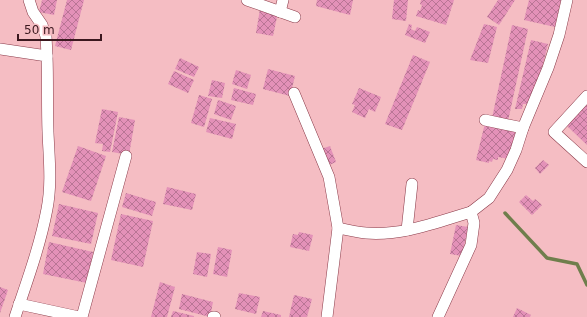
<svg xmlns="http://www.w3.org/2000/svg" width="587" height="317" font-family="'DejaVu Sans',sans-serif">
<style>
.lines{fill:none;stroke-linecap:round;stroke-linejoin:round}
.stream{stroke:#6f7e4c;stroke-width:3.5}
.building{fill:url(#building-cross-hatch)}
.street-casing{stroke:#8a3a49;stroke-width:12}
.street{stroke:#fff;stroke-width:11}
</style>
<defs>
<pattern id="building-cross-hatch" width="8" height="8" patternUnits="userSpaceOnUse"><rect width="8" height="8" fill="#e391b8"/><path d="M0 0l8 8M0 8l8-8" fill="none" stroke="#b97595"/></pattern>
</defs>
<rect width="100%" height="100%" fill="#f5bdc3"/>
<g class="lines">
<polyline class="stream" points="505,213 547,258 577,264 587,285"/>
</g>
<g class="building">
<polygon points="42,0 57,0 54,15 39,12"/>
<polygon points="67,0 84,0 71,50 55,46"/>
<polygon points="317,0 353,0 350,15 316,6"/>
<polygon points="394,0 408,0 406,21 392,19"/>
<polygon points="421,0 454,0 446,25 416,16 418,10 420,11 422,5 420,4"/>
<polygon points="498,0 515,0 499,25 487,17"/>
<polygon points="529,0 561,0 555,27 524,20"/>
<polygon points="260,9 278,12 273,36 256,33"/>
<polygon points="409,24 412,25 411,29 415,31 417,27 430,32 425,43 405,35"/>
<polygon points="484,24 497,27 488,63 470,60"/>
<polygon points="512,25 528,29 508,121 492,118"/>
<polygon points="531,40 548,44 535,96 529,104 523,104 522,109 515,109"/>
<polygon points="413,55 430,62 402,130 385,124"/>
<polygon points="180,58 199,67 194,77 175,69"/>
<polygon points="268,69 295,76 290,96 263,89"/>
<polygon points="236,70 251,75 247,89 232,84"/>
<polygon points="174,71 194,80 188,93 168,84"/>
<polygon points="212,80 225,83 222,98 208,96"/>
<polygon points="234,88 256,94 253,105 231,100"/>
<polygon points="359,88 381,97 375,112 369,109 365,118 352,112 355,105 352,104"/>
<polygon points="199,95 212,99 204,127 191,123"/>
<polygon points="218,100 236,106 231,120 214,114"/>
<polygon points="587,104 587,145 567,126"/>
<polygon points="102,109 118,112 110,152 102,151 103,144 95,143"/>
<polygon points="119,117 135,120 129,155 112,152"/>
<polygon points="210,118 236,124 232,139 206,132"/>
<polygon points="485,123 516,131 509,159 498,157 498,160 493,159 492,162 489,161 489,163 476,160"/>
<polygon points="78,146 106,156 91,201 62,192"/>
<polygon points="330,146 336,162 327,166 321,149"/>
<polygon points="543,160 549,165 540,174 535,168"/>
<polygon points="167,187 196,194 192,210 163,204"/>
<polygon points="126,193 156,202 152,216 122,207"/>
<polygon points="526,195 533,201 535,199 542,205 532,215 519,202"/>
<polygon points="59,204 98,213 91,244 52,236"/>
<polygon points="121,214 153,221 143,267 111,260"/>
<polygon points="456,225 468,227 462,256 450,254"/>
<polygon points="299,232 313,235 309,251 290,247 293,234 298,235"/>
<polygon points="49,242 93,252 87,283 43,274"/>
<polygon points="218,247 232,250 227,277 213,274"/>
<polygon points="197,252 211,254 207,277 193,274"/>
<polygon points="160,282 175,287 167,317 151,317"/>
<polygon points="0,287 8,290 0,313"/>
<polygon points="239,293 260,297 256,314 235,309"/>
<polygon points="182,294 213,302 210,317 179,309"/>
<polygon points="294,295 312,299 307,317 289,317"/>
<polygon points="517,308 531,315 530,317 513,317"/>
<polygon points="173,311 194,316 194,317 171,317"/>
<polygon points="263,311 281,315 281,317 261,317"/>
</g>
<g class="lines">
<defs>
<g id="street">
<polyline points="29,0 33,12 42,25 46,36 47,56"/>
<polyline points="247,0 295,17"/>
<polyline points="280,12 283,0"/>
<path d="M0,49L47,56C48,81 47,107 48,132C49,158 52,183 47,209C40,246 27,281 15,317"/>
<polyline points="294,93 329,177 338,228 327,317"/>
<polyline points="587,96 554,132 587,162"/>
<polyline points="485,120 523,128"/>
<path d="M338,228C347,230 356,232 366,233C402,236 437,222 471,212"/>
<polyline points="407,230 412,184"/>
<polyline points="19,304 79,317"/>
<polyline points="82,317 126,156"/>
<polyline points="213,317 215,317"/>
<polyline points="438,317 471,245 474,223 471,212 489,198 507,170 516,150 523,128 548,68 559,35 567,0"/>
</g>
</defs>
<use href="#street" class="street-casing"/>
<use href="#street" class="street"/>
</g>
<path d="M18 34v6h83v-6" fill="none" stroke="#3b181f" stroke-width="2"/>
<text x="24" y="34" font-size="12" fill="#3b181f" stroke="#f5bdc3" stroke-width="3" paint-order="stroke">50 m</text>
</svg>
